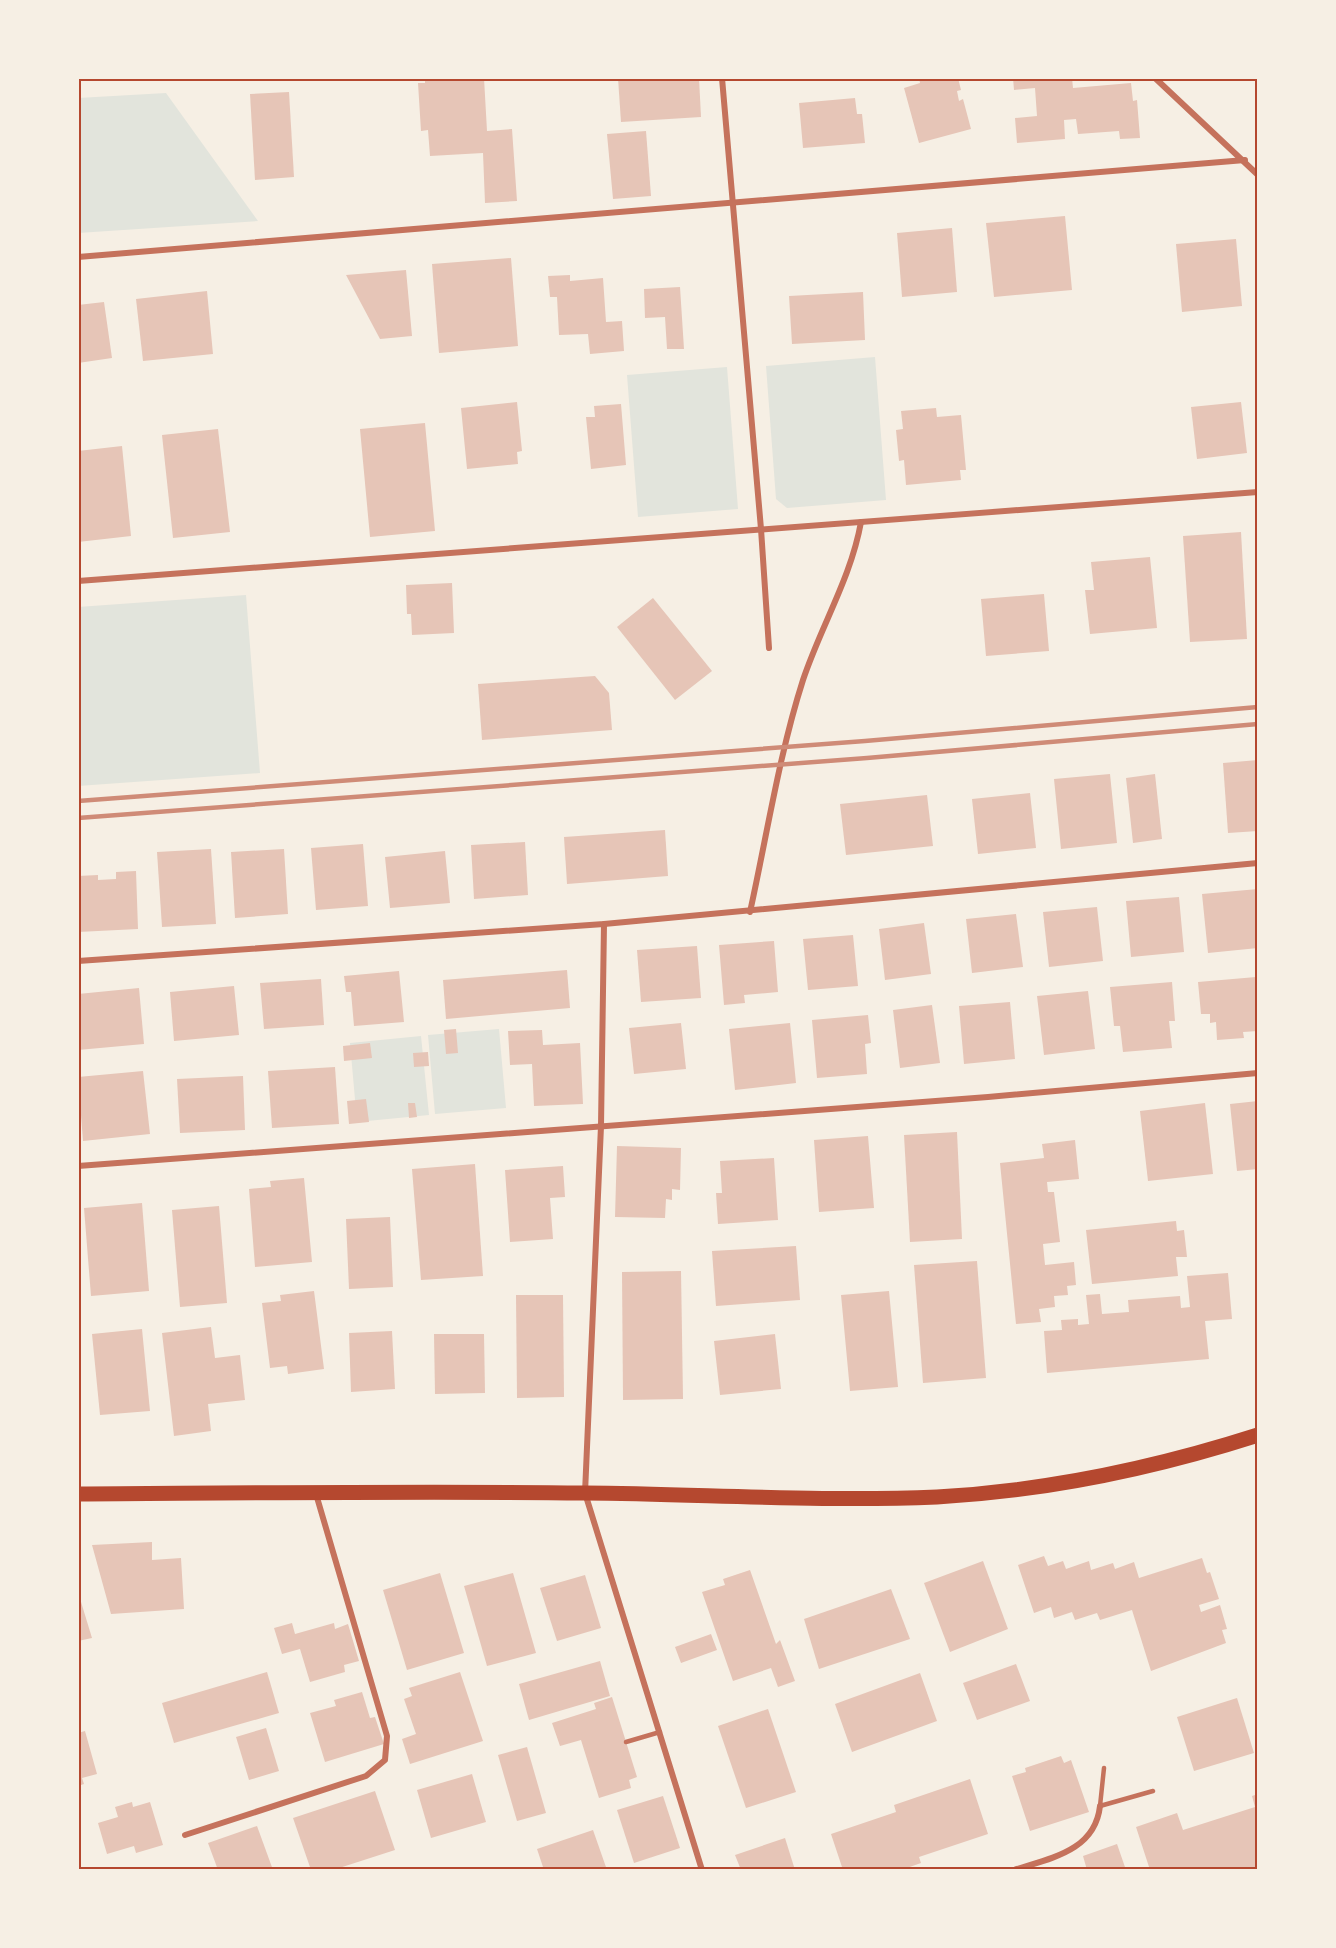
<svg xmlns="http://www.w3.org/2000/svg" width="1336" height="1948" font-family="Karla,sans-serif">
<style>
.green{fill:#e2e4dc}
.building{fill:#e6c5b7}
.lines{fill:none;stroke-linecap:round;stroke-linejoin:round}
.service{stroke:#c5725c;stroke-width:4.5}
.minor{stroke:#c5725c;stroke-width:6}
.primary{stroke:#b5482f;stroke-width:15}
.rail{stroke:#cf8b77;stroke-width:4.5}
.neatline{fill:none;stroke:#b5482f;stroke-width:2}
</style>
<rect width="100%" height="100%" fill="#f6efe4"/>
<g class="green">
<polygon points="166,93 258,221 78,233 78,98"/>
<polygon points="875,357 886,500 787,508 776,499 766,366"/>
<polygon points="727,367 738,509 638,517 627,375"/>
<polygon points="246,595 260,773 78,786 78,607"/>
<polygon points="499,1029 506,1108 435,1114 428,1035"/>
<polygon points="421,1036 429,1115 357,1122 350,1043"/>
</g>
<g class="building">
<polygon points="484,78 487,131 512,129 517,201 485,203 483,153 430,156 428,130 421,131 418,83 425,83 425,79"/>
<polygon points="618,78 699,78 701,117 621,122"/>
<polygon points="919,78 958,78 961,90 957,91 959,101 963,99 971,129 919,143 904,88 920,83"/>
<polygon points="1013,78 1072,78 1073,88 1131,83 1133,101 1137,100 1140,138 1120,139 1119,131 1078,134 1076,119 1064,120 1065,139 1017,143 1015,118 1037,116 1035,88 1014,90"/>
<polygon points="289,92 294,177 255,180 250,94"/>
<polygon points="855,98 857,114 862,114 865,143 803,148 799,103"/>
<polygon points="646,131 651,196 613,199 607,134"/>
<polygon points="1065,216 1072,290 994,297 986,223"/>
<polygon points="952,228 957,292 902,297 897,233"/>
<polygon points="1236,239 1242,306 1182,312 1176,244"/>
<polygon points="511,258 518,346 439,353 432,264"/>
<polygon points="406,270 412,336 380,339 346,275"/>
<polygon points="570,275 570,281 603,278 606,322 622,321 624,351 590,354 588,334 559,335 557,297 550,297 548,276"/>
<polygon points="680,287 684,349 667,349 665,317 645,318 644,289"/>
<polygon points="207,291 213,354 143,361 136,299"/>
<polygon points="863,292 865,340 792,344 789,296"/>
<polygon points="104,302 112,358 78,363 78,305"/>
<polygon points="517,402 522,451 517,452 518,464 467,469 461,408"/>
<polygon points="1241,402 1247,453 1197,459 1191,407"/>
<polygon points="621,404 626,465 591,469 586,417 595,417 594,406"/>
<polygon points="936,408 937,417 961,415 966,470 960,470 961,480 906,485 904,460 899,461 896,430 903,429 901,411"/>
<polygon points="425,423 435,531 370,537 360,429"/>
<polygon points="218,429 230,532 173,538 162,435"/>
<polygon points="122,446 131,536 78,542 78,451"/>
<polygon points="1241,532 1247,639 1190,642 1183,536"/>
<polygon points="1150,557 1157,628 1090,634 1085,590 1094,590 1091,562"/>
<polygon points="452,583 454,633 412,635 411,614 407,614 406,585"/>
<polygon points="1044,594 1049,651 986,656 981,599"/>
<polygon points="653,598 712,671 675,700 617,627"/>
<polygon points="595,676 609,693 612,730 482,740 478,684"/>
<polygon points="1258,760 1258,831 1228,833 1223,763"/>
<polygon points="1110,774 1117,843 1061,849 1054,779"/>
<polygon points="1155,774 1162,839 1133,843 1126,778"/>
<polygon points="1030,793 1036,848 978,854 972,799"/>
<polygon points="927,795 933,846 846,855 840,804"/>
<polygon points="665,830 668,876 567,884 564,837"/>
<polygon points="525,842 528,895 474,899 471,845"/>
<polygon points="363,844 368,906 316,910 311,848"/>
<polygon points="211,849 216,924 162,927 157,852"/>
<polygon points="284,849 288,914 235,918 231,852"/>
<polygon points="445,851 450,903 390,908 385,857"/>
<polygon points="136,871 138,929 78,932 78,876 98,875 98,880 116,879 116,872"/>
<polygon points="1258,889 1258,948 1208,953 1202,894"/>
<polygon points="1179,897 1184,952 1131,957 1126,901"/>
<polygon points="1097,907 1103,961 1049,967 1043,912"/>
<polygon points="1016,914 1023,967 972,973 966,919"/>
<polygon points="924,923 931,974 885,980 879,929"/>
<polygon points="853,935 858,986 808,990 803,939"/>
<polygon points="774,941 778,992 744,995 745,1003 724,1005 719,945"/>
<polygon points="697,946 701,998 641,1002 637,950"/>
<polygon points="567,970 570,1008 446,1019 443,980"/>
<polygon points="399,971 404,1022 354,1026 351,992 346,992 344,976"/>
<polygon points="1256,977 1258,1031 1243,1032 1244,1038 1217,1040 1216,1022 1210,1023 1210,1014 1201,1014 1198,982"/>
<polygon points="321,979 324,1025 264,1029 260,983"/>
<polygon points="1172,982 1175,1021 1169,1021 1172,1048 1123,1052 1120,1026 1114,1026 1110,987"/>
<polygon points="234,986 239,1035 174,1041 170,992"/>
<polygon points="139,988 144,1044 78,1050 78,994"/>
<polygon points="1088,991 1095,1049 1044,1055 1037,996"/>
<polygon points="1010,1002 1015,1059 964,1064 959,1006"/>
<polygon points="932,1005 940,1063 900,1068 893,1010"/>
<polygon points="868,1015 871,1043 865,1044 867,1074 817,1078 812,1020"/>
<polygon points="681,1023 686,1069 634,1074 629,1028"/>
<polygon points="790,1023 796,1083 735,1090 729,1029"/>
<polygon points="456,1029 458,1053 446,1054 444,1030"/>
<polygon points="542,1030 543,1045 580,1043 583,1104 534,1106 532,1064 510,1065 508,1031"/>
<polygon points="370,1043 372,1058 344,1061 343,1046"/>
<polygon points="428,1052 429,1066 414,1067 413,1053"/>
<polygon points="335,1067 339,1124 272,1128 268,1071"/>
<polygon points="143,1071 150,1134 83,1141 78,1077"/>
<polygon points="243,1076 245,1130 180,1133 177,1079"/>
<polygon points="366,1099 369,1122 349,1124 347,1101"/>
<polygon points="1258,1101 1258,1169 1237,1171 1230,1104"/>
<polygon points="408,1103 415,1103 417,1117 409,1118"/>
<polygon points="1205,1103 1213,1174 1148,1181 1140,1111"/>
<polygon points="957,1132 962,1239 910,1242 904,1135"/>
<polygon points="868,1136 874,1208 819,1212 814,1140"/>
<polygon points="1075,1140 1079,1179 1047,1182 1048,1192 1054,1192 1060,1242 1043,1244 1045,1265 1074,1262 1076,1285 1067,1286 1068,1295 1054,1296 1055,1307 1039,1309 1041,1322 1016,1324 1000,1163 1044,1158 1042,1144"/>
<polygon points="617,1146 681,1148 680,1190 672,1189 672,1200 666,1199 665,1218 615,1217"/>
<polygon points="774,1158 778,1220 718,1224 716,1193 722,1193 720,1161"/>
<polygon points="475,1164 483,1276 421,1280 412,1169"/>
<polygon points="563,1166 565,1197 550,1198 553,1239 510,1242 505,1170"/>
<polygon points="304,1178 312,1262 255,1267 249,1189 271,1187 270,1181"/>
<polygon points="142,1203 149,1291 91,1296 84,1208"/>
<polygon points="219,1206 227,1303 180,1307 172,1210"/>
<polygon points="390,1217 393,1287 349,1289 346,1219"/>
<polygon points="1176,1221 1177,1231 1184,1230 1187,1257 1176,1257 1178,1276 1092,1284 1086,1230"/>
<polygon points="796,1246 800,1300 716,1306 712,1251"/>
<polygon points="977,1261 986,1378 923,1383 914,1265"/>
<polygon points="681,1271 683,1399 623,1400 622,1272"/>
<polygon points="1228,1273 1232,1319 1205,1321 1209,1359 1047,1373 1044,1331 1062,1330 1061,1320 1078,1319 1078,1325 1089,1324 1086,1295 1100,1294 1102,1314 1129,1312 1128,1300 1180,1296 1181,1308 1190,1307 1187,1276"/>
<polygon points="314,1291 324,1369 288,1374 287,1366 270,1368 262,1303 281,1301 280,1295"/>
<polygon points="889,1291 898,1387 850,1391 841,1295"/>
<polygon points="516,1295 563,1295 564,1397 517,1398"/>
<polygon points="211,1327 215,1358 240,1355 245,1400 208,1404 211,1431 174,1436 162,1333"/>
<polygon points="142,1329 150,1411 100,1415 92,1334"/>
<polygon points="392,1331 395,1389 351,1392 349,1333"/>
<polygon points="434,1334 484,1334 485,1393 435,1394"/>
<polygon points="775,1334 781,1389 720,1395 714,1341"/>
<polygon points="152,1542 152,1560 181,1558 184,1609 111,1614 92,1545"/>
<polygon points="1044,1556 1048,1566 1063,1561 1066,1569 1089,1561 1091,1570 1113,1563 1115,1569 1134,1562 1139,1578 1202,1558 1207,1573 1210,1572 1219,1599 1199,1605 1201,1612 1220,1605 1227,1629 1222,1630 1226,1643 1151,1671 1132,1610 1100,1620 1097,1613 1075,1620 1072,1612 1054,1618 1051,1607 1034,1613 1018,1565"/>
<polygon points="983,1561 1008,1629 950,1652 924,1583"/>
<polygon points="750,1570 776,1644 780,1640 795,1681 778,1687 771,1668 733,1681 702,1592 725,1585 723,1579"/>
<polygon points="440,1573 464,1653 407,1670 383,1590"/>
<polygon points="513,1573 536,1653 487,1666 464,1586"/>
<polygon points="585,1575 601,1628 557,1641 540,1588"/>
<polygon points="891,1589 910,1639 819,1669 804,1619"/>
<polygon points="78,1592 92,1638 78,1641"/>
<polygon points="292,1623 295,1634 334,1623 335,1629 348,1624 359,1661 344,1665 345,1672 310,1682 300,1649 282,1654 274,1628"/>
<polygon points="711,1634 717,1650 681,1663 675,1647"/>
<polygon points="600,1661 610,1696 529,1720 519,1684"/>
<polygon points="1016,1664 1030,1701 977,1720 963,1683"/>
<polygon points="267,1672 279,1713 174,1743 162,1703"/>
<polygon points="460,1672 483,1741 410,1764 402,1739 416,1734 404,1699 412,1696 409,1688"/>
<polygon points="920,1673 937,1721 852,1752 835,1704"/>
<polygon points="362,1692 370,1718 375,1717 384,1744 325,1762 310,1713 336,1706 334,1700"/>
<polygon points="612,1697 637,1777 629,1780 631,1788 599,1798 581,1740 560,1746 552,1723 596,1709 594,1703"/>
<polygon points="1237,1698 1254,1753 1194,1771 1177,1717"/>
<polygon points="768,1709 796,1792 746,1808 718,1726"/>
<polygon points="266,1728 279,1771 249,1780 236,1737"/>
<polygon points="85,1731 97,1774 82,1778 84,1784 78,1786 78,1733"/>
<polygon points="527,1747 546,1813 517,1821 498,1755"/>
<polygon points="1061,1756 1064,1763 1071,1760 1089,1812 1030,1831 1012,1776 1026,1772 1025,1768"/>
<polygon points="472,1774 486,1822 431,1838 417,1790"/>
<polygon points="970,1779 988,1834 919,1857 921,1863 901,1870 843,1870 831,1834 896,1812 894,1805"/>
<polygon points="375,1791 395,1850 333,1870 311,1870 293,1818"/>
<polygon points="1258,1794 1258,1870 1150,1870 1136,1827 1177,1813 1183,1830 1255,1807 1252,1796"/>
<polygon points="663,1796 680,1848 634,1863 617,1810"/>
<polygon points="132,1802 133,1807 150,1802 163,1845 136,1853 134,1846 107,1854 98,1823 118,1817 115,1807"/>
<polygon points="257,1826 273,1870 218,1870 208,1843"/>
<polygon points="593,1830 607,1870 544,1870 537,1849"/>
<polygon points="785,1838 795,1870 741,1870 735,1855"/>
<polygon points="1117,1844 1126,1870 1087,1870 1083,1856"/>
</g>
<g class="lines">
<g class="service">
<polyline points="626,1742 660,1732"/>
<polyline points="1104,1768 1100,1806 1153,1791"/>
</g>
<g class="minor">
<polyline points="722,78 761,529 769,648"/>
<polyline points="1155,78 1258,175"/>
<polyline points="78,257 1245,160"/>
<polyline points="78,581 1258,492"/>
<path d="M750,912C767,835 779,755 803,680C821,626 851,578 861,522"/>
<polyline points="604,924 601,1126 585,1493 702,1870"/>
<polyline points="78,961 604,924 1258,863"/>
<polyline points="78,1166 988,1097 1258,1073"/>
<polyline points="185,1835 366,1776 385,1760 387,1736 316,1494"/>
<path d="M1014,1870C1051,1858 1095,1851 1100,1806"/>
</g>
<path class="primary" d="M78,1494C247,1493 416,1491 585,1493C702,1494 820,1502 937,1497C1045,1491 1155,1468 1258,1435"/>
<g class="rail">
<polyline points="78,801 865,741 1258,707"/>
<polyline points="78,818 867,758 1258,724"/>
</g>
</g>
<rect width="1336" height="1948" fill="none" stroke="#f6efe4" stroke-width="159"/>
<rect x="80" y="80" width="1176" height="1788" class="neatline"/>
</svg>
